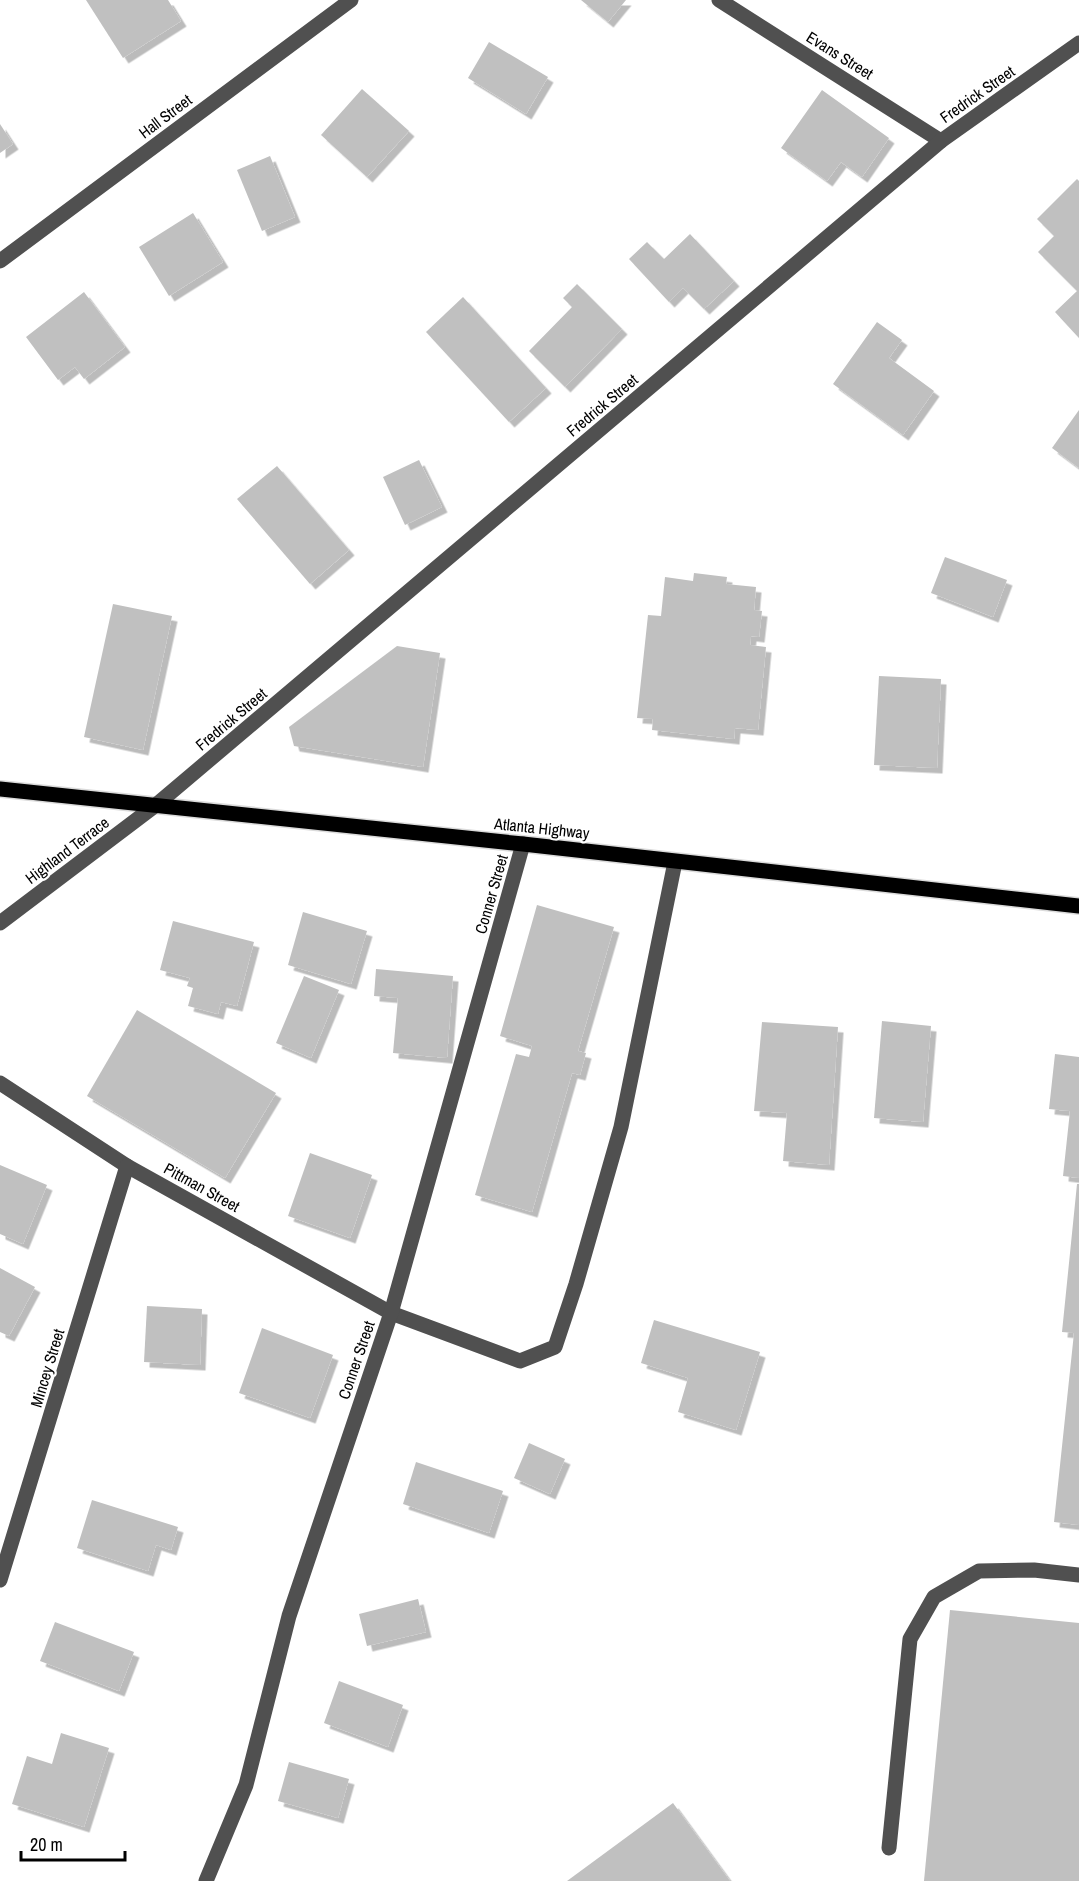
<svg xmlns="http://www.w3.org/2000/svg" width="1079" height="1881" font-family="'Archivo Narrow',sans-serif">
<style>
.building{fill:#c0c0c0;filter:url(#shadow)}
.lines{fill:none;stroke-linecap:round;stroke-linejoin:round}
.major-casing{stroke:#dbdbdb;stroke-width:18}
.minor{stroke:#505050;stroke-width:15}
.major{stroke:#000;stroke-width:15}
.labels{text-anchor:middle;stroke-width:4.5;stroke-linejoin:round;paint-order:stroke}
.street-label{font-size:16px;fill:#000;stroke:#fff}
</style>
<defs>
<filter id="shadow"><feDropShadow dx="5.5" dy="5.5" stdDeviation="0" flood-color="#0004"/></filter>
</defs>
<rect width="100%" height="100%" fill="#fff"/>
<g class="building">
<polygon points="86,0 168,0 181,21 123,58"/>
<polygon points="581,0 626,0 608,22"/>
<polygon points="489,42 548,77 526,114 468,78"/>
<polygon points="362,89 409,131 367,177 321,135"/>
<polygon points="822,90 889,138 862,177 841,162 827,181 781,148"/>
<polygon points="0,124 13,144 0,153"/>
<polygon points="270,156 295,217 262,231 237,170"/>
<polygon points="1077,179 1079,181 1079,338 1055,312 1077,291 1038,252 1054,236 1037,219"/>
<polygon points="193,213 223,262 169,296 139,247"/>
<polygon points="690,234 734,281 704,309 683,288 669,302 629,259 647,242 664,259"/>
<polygon points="577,284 622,329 565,387 529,351 572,307 563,298"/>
<polygon points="84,292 125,347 84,379 75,367 58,380 26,337"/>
<polygon points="463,297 546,388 509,422 426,332"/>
<polygon points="877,322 902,340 889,358 934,391 903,435 833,384"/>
<polygon points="1079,410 1079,468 1052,448"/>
<polygon points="419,460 442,507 405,525 383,477"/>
<polygon points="277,466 349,550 310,584 237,499"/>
<polygon points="945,557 1007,580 993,617 931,593"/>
<polygon points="694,573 727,577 726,584 756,587 754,610 762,611 759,637 751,636 750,645 766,647 758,730 735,728 734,739 652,730 653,719 637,718 648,615 661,616 665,577 693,581"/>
<polygon points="113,604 172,616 143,750 84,737"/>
<polygon points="397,646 440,653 423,767 294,746 289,727"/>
<polygon points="879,676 941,679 937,768 874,765"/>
<polygon points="537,905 614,927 578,1051 586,1053 580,1075 572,1073 532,1212 475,1195 516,1054 529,1057 532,1046 500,1036"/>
<polygon points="303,912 367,931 351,984 288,965"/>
<polygon points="173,921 254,942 237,1006 221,1002 218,1014 188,1006 193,988 187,986 190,978 160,970"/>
<polygon points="376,969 453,976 447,1058 393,1053 398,998 374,996"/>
<polygon points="304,976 339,990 311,1058 276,1043"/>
<polygon points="137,1010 276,1093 225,1178 87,1096"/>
<polygon points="882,1021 931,1026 923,1122 874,1118"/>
<polygon points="762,1022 838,1027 829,1165 783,1161 787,1113 754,1111"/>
<polygon points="1055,1054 1079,1057 1079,1178 1063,1176 1070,1111 1049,1109"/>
<polygon points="310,1153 372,1175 350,1238 288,1216"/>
<polygon points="0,1165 47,1185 23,1244 0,1234"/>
<polygon points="1077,1184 1079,1184 1079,1525 1054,1522 1074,1333 1062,1332"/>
<polygon points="0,1268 35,1287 9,1336 0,1332"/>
<polygon points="147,1306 202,1309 200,1365 144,1362"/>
<polygon points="654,1320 760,1352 736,1430 678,1412 688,1378 641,1363"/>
<polygon points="262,1328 333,1355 310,1418 239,1393"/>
<polygon points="529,1443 565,1459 550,1494 514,1478"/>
<polygon points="416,1462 503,1491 489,1533 403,1504"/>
<polygon points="92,1500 178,1527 171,1550 156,1545 148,1571 77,1548"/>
<polygon points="418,1599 426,1632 367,1646 359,1614"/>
<polygon points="950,1610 1079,1623 1079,1881 924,1881"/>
<polygon points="55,1622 134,1652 119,1691 40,1661"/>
<polygon points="339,1681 403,1705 388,1747 324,1723"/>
<polygon points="61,1733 109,1748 84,1827 12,1804 27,1756 52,1764"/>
<polygon points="289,1762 349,1779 338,1818 278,1801"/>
<polygon points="673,1803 730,1881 567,1881"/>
</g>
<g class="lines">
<defs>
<polyline id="major" points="0,789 523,844 1079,906"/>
</defs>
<use href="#major" class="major-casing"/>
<g class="minor">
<polyline points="719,0 941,141"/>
<polyline points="0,261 351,0"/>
<polyline points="0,923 156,805 941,141 1079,43"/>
<polyline points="0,1083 127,1166 391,1313 520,1361 555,1347 576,1284 621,1127 675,862"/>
<polyline points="0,1580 127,1166"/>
<polyline points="889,1848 910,1639 934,1597 979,1571 1034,1570 1079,1575"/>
<polyline points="206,1881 246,1785 289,1616 391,1313 523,844"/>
</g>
<use href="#major" class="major"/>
</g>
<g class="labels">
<g class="street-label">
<text transform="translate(840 55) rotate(32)" y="6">Evans Street</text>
<text transform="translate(977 94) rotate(-35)" y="6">Fredrick Street</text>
<text transform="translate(165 116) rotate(-37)" y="6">Hall Street</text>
<text transform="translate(602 405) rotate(-40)" y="6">Fredrick Street</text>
<text transform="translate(231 719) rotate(-40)" y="6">Fredrick Street</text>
<text transform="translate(542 828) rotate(6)" y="6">Atlanta Highway</text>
<text transform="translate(67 850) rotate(-37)" y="6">Highland Terrace</text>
<text transform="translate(491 894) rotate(-74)" y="6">Conner Street</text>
<text transform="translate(202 1187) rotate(29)" y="6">Pittman Street</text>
<text transform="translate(356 1360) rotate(-71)" y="6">Conner Street</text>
<text transform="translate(47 1368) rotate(-73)" y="6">Mincey Street</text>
</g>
</g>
<path d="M21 1851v9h104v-9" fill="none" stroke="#000000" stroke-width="3"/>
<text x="30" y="1851" font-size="18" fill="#000000" stroke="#ffffff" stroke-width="4.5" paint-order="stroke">20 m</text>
</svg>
